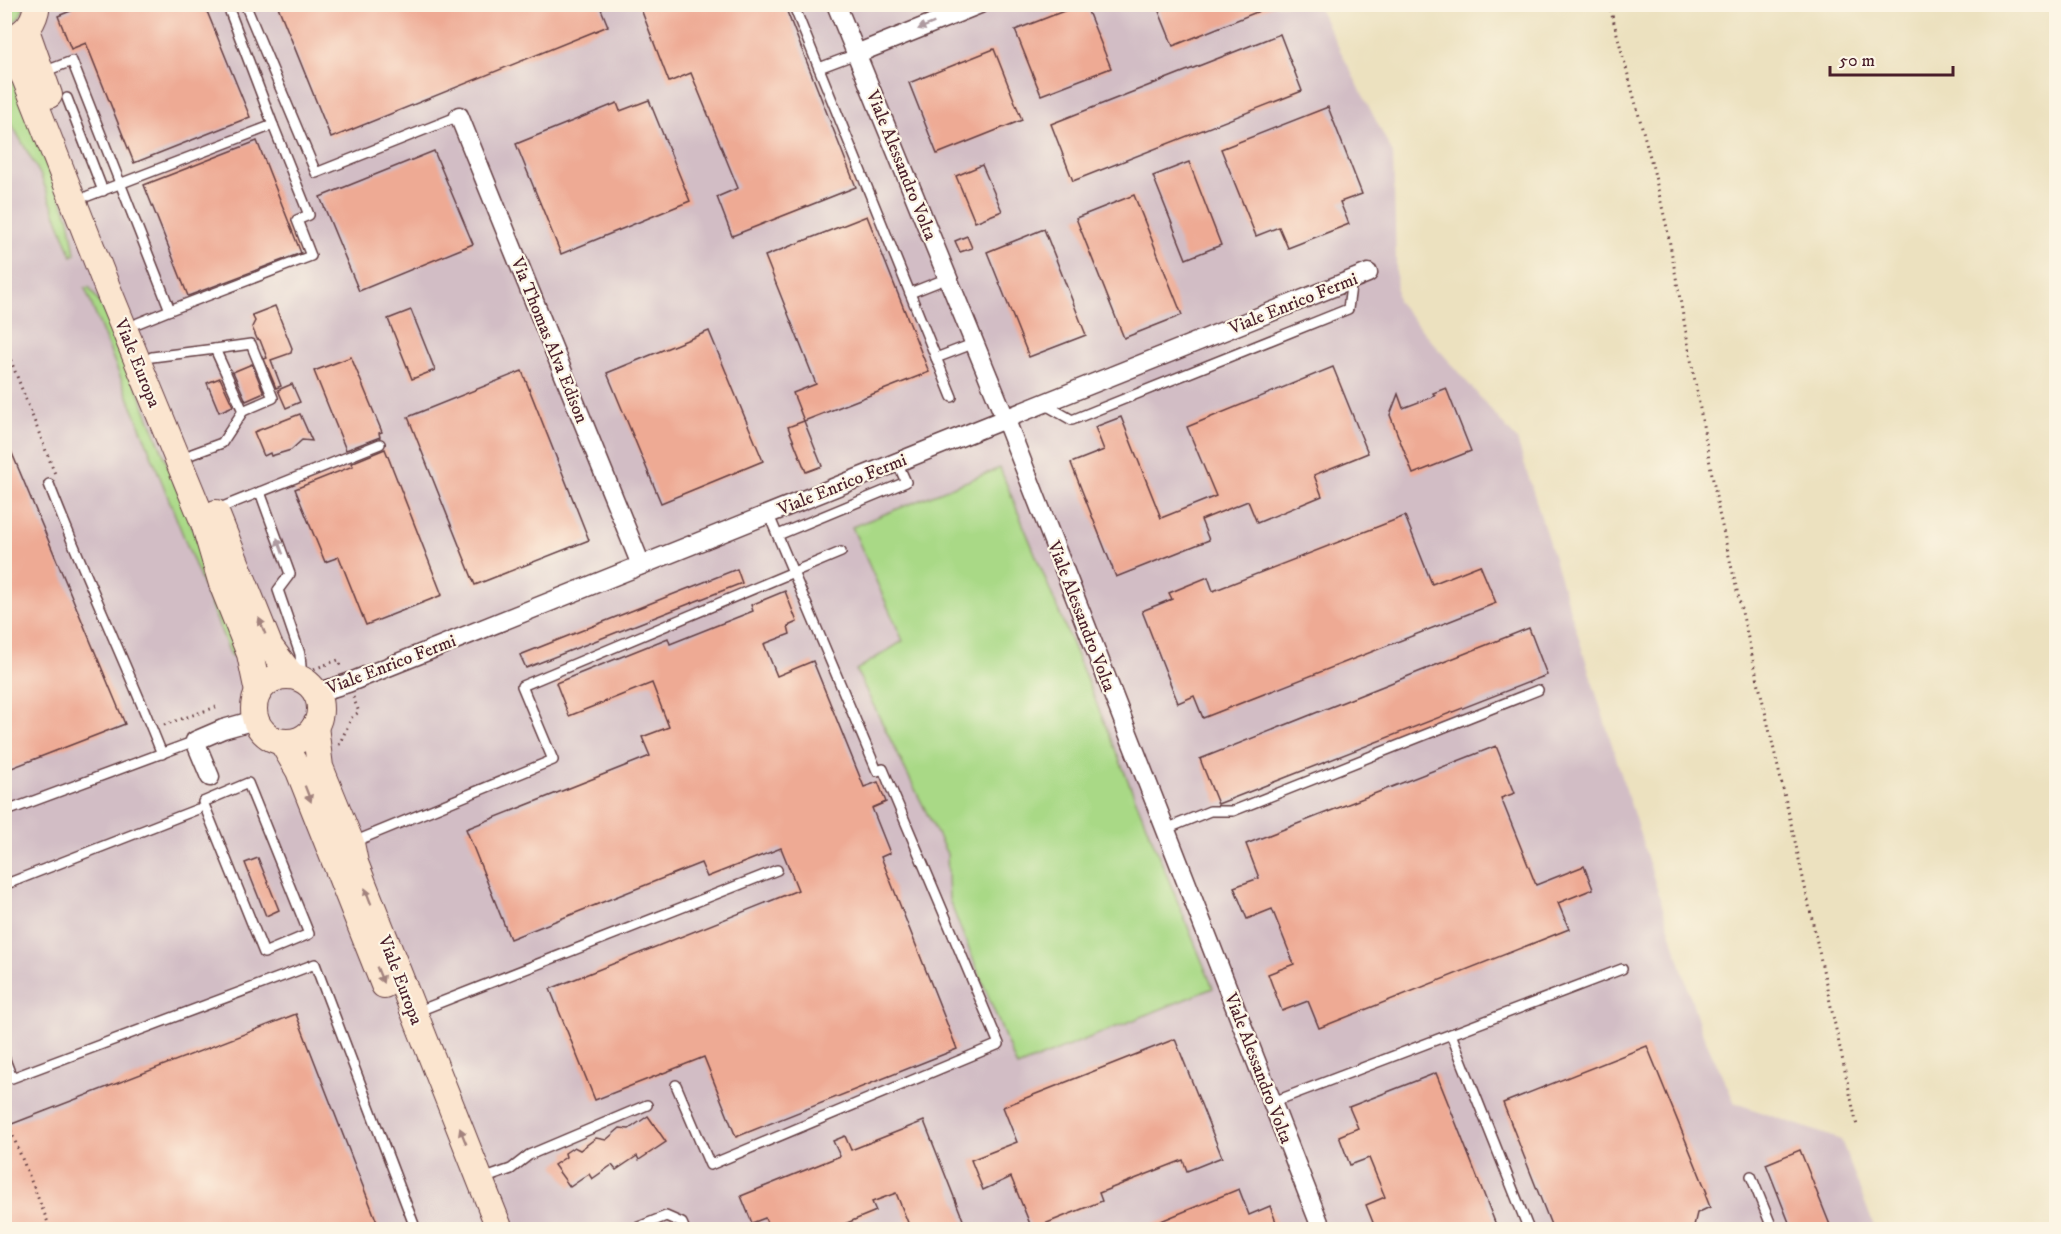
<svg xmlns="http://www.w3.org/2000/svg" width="2061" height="1234" font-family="'IM FELL DW Pica',serif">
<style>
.industrial{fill:#d2bdc5}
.green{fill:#a9d986;stroke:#7a7c58;stroke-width:1.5}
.building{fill:#eeaa94}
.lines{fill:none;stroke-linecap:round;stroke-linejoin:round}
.service-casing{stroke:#623c41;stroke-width:12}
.minor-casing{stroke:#623c41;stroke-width:21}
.secondary-casing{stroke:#623c41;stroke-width:28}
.path{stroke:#623c41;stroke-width:3;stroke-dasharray:1.5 4.5;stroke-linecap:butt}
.service{stroke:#fff;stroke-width:9}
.minor{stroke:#fff;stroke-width:18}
.secondary{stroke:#fbe5cf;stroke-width:26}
.oneway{fill:#ae9aa0}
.oneway2{fill:#a2827d}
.labels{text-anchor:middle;stroke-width:4.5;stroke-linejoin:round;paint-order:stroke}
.street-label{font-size:18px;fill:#4a1f2b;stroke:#fcf5e5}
</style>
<rect width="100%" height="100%" fill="#fcf5e5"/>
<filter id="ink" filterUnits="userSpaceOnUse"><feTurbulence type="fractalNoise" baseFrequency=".0167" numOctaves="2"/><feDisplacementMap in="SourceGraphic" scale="12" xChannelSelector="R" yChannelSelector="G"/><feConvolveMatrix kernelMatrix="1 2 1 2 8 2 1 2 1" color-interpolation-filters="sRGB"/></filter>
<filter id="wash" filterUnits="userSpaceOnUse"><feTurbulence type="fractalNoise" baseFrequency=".008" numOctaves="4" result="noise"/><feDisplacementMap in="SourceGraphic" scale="24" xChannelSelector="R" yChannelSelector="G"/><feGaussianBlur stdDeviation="1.35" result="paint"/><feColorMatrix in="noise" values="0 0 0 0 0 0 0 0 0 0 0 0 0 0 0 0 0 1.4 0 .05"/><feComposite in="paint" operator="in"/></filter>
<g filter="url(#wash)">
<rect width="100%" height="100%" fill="#ece1bf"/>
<polygon class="industrial" points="5,4 1317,5 1393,154 1397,301 1517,440 1701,1030 1735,1103 1841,1140 1875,1229 5,1230"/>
<g class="green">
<path d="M5,5L24,6C21,17 16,23 5,25Z"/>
<polygon points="4,60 69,218 75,254 72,256 40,174 5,112"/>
<polygon points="89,287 109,317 242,652 231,656 85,288"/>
<polygon points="1000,468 1213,988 1017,1067 949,900 947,854 856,670 903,641 852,527"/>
</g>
<g id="blocks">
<g class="building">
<polygon points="70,4 204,4 250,117 134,163 86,43 71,49 58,16 73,10"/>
<polygon points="277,4 599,4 608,26 331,138"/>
<polygon points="639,4 784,4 856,187 732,236 717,197 738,188 691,73 669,82"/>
<polygon points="1082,4 1085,4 1111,68 1041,95 1015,30"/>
<polygon points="1156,4 1273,4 1274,5 1173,46"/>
<polygon points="1280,34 1302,91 1073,181 1051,124"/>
<polygon points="994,49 1022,120 937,154 909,83"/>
<polygon points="649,100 690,201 561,254 516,144 617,103 620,111"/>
<polygon points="1328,107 1362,194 1340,202 1349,224 1288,248 1279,227 1256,236 1221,149"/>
<polygon points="257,141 301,253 188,296 144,185"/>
<polygon points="434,151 473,244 359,291 320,197"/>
<polygon points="1189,162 1221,245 1186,259 1153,176"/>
<polygon points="982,165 1002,211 975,222 956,176"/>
<polygon points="1134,195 1182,315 1124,338 1076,218"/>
<polygon points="867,216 929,372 804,421 793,393 816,384 765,256"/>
<polygon points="1044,229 1086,335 1029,357 987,252"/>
<polygon points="967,236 972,248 960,252 955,241"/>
<polygon points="275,306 292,348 291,353 271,360 281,386 276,388 264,359 267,358 260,340 257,339 252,327 255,321 252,315"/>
<polygon points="411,310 435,370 412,379 388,319"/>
<polygon points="709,331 763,461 661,503 607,373"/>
<polygon points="351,357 382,432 379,433 380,437 346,450 314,371"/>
<polygon points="252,364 264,393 246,401 233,372"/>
<polygon points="1333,367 1368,453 1314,475 1322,496 1257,523 1248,501 1201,520 1209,540 1116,577 1071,463 1104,450 1095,427 1121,417 1161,518 1216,496 1187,427"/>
<polygon points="522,371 589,540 475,585 408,417"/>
<polygon points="220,378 233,406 219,412 207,383"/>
<polygon points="292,384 300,402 286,408 278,390"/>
<polygon points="1446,388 1471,451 1413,474 1390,415 1398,394 1403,408 1435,396 1433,393"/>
<polygon points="300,414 312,441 302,440 291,450 271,456 270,453 264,456 254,432"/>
<polygon points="804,421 822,466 806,472 788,427"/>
<polygon points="4,434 125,724 4,771"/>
<polygon points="385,449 442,595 366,625 339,557 325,562 295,489 353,466 351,463"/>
<polygon points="1405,516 1432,584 1480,565 1496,603 1203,718 1194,696 1178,703 1142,611 1172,599 1169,593 1208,577 1213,591"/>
<polygon points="737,569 742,583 526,668 520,655"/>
<polygon points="785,591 797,622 788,626 790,634 764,644 777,676 813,661 864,787 878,782 886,802 872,808 890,853 881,857 957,1049 736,1137 704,1057 595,1100 550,989 798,890 781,848 707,877 701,863 510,939 466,829 650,756 642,737 669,727 652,683 569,716 556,683 668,638 670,644 753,611 751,605"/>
<polygon points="1529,628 1547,675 1218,804 1200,759"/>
<polygon points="1496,746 1515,793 1501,798 1536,885 1584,866 1593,889 1558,903 1569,929 1319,1028 1308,1001 1282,1011 1268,974 1294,964 1272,909 1247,919 1234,887 1259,878 1246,844"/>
<polygon points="258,858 279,910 266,916 245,863"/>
<polygon points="296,1014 380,1230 4,1230 4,1127"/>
<polygon points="1175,1039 1222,1157 1187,1171 1183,1160 1099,1193 1102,1201 1032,1229 1011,1177 983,1190 971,1160 1017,1142 1003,1107"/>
<polygon points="1647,1046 1707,1193 1705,1194 1710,1207 1697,1213 1693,1230 1553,1230 1503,1103"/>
<polygon points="1436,1073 1450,1108 1498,1230 1376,1230 1366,1205 1385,1197 1369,1158 1350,1165 1339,1136 1358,1128 1349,1107"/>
<polygon points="648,1116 666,1142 639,1160 637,1156 616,1170 612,1165 592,1179 589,1174 570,1187 554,1165 566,1157 565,1153 574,1147 580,1150 596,1138 606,1140 620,1128 629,1129"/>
<polygon points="924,1121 967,1230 911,1230 896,1193 872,1202 876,1211 830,1230 770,1230 765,1218 752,1223 741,1196 840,1156 833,1141 845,1136 851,1150"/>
<polygon points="1800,1150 1832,1230 1792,1230 1766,1164"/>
<polygon points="1239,1189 1249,1215 1270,1206 1279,1230 1139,1230"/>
</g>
</g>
</g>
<g filter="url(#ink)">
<use href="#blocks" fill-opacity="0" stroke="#623c41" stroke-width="1.5"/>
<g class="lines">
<defs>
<g id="service">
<polyline points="227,4 273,125"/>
<polyline points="245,4 316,173 459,116"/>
<polyline points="793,4 952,397"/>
<polyline points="819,68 856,54"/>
<polyline points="43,72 72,61 170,310 138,323"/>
<polyline points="67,98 103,191"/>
<polyline points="88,196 273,125 309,215 297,220 311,256 170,310"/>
<polyline points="910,293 948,278"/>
<polyline points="215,349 251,344 273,398 243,411"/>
<polyline points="152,357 215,349 243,411 222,443 192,454"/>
<polyline points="936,358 975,343"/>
<polyline points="1044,404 1072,420 1348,309 1352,279"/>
<path d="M49,484C84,575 126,663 162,754"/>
<polyline points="260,492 290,574 278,590 300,654 302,679"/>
<polyline points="215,510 380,444"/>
<polyline points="778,535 906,482 897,462"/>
<polygon points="248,783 309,934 264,953 203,802"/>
<polyline points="4,812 195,741"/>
<polyline points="1166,829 1210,811 1233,811 1538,690"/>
<polyline points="351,843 553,760 522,686 841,552"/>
<polyline points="4,885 198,809"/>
<polyline points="416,1012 777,870"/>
<polyline points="1451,1034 1529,1230"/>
<polyline points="4,1057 12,1078 315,964 416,1230"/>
<polyline points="676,1085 710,1165 999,1044 883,769 877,771 768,513"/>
<polyline points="1273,1102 1622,969"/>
<polyline points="1751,1176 1773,1230"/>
<polyline points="483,1179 511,1169 529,1155 647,1105"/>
<polyline points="631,1230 666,1216 682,1223 685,1230"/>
</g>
<g id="minor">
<polyline points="836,4 1005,418 1322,1230"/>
<polyline points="856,54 980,4"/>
<polyline points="459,116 641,565"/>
<polyline points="316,693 348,683 1368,273"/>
<polyline points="210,777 195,741 223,729 255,720"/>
</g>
<g id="secondary">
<polyline points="26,30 49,95"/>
<path d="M12,38C28,32 35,20 37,4"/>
<polyline points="4,40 25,78 107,287 204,523 222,584 250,654 258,692"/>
<polyline points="216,513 270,647 292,676"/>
<circle cx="287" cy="709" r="33"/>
<polyline points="315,726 320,767 351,843 355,863 500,1230"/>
<polyline points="282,742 299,771 384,985"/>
</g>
</defs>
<use href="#service" class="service-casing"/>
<use href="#minor" class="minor-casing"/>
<use href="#secondary" class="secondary-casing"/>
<g class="path">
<polyline points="1609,4 1654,172 1667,228 1719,513 1793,832 1857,1126"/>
<polyline points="4,343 55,474"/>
<polyline points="314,669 338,660 342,669"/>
<polyline points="164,725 216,707"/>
<polyline points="339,745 352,717 359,712 353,697"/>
<polyline points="4,1114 51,1230"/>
</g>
<use href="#service" class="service"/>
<use href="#minor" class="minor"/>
<use href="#secondary" class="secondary"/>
</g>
<defs><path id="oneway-solid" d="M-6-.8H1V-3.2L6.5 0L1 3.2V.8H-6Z" transform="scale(1.5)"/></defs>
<g class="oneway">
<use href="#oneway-solid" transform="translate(926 26) rotate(158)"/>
<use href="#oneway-solid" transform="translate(280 546) rotate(-110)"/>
</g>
<g class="oneway2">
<use href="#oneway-solid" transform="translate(262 626) rotate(-112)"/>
<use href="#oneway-solid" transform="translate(308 794) rotate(69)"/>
<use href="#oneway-solid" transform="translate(368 896) rotate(-111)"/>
<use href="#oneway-solid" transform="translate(380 975) rotate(68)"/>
<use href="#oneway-solid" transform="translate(463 1136) rotate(-112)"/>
</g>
</g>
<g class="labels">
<g class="street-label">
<text transform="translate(902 165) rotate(68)" y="6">Viale Alessandro Volta</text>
<text transform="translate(1293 303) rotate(-22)" y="6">Viale Enrico Fermi</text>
<text transform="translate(550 340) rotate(68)" y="6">Via Thomas Alva Edison</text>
<text transform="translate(138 363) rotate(68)" y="6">Viale Europa</text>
<text transform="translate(842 484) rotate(-22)" y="6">Viale Enrico Fermi</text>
<text transform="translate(1082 616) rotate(69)" y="6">Viale Alessandro Volta</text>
<text transform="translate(391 664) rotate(-21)" y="6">Viale Enrico Fermi</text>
<text transform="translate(401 980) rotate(69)" y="6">Viale Europa</text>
<text transform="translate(1259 1068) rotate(69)" y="6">Viale Alessandro Volta</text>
</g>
</g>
<rect width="2061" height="1234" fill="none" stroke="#fcf5e5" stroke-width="24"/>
<path d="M1830 66v9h123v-9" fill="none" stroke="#4a1f2b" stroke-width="3"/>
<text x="1839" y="66" font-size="18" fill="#4a1f2b" stroke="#fcf5e5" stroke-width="4.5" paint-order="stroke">50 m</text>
</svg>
